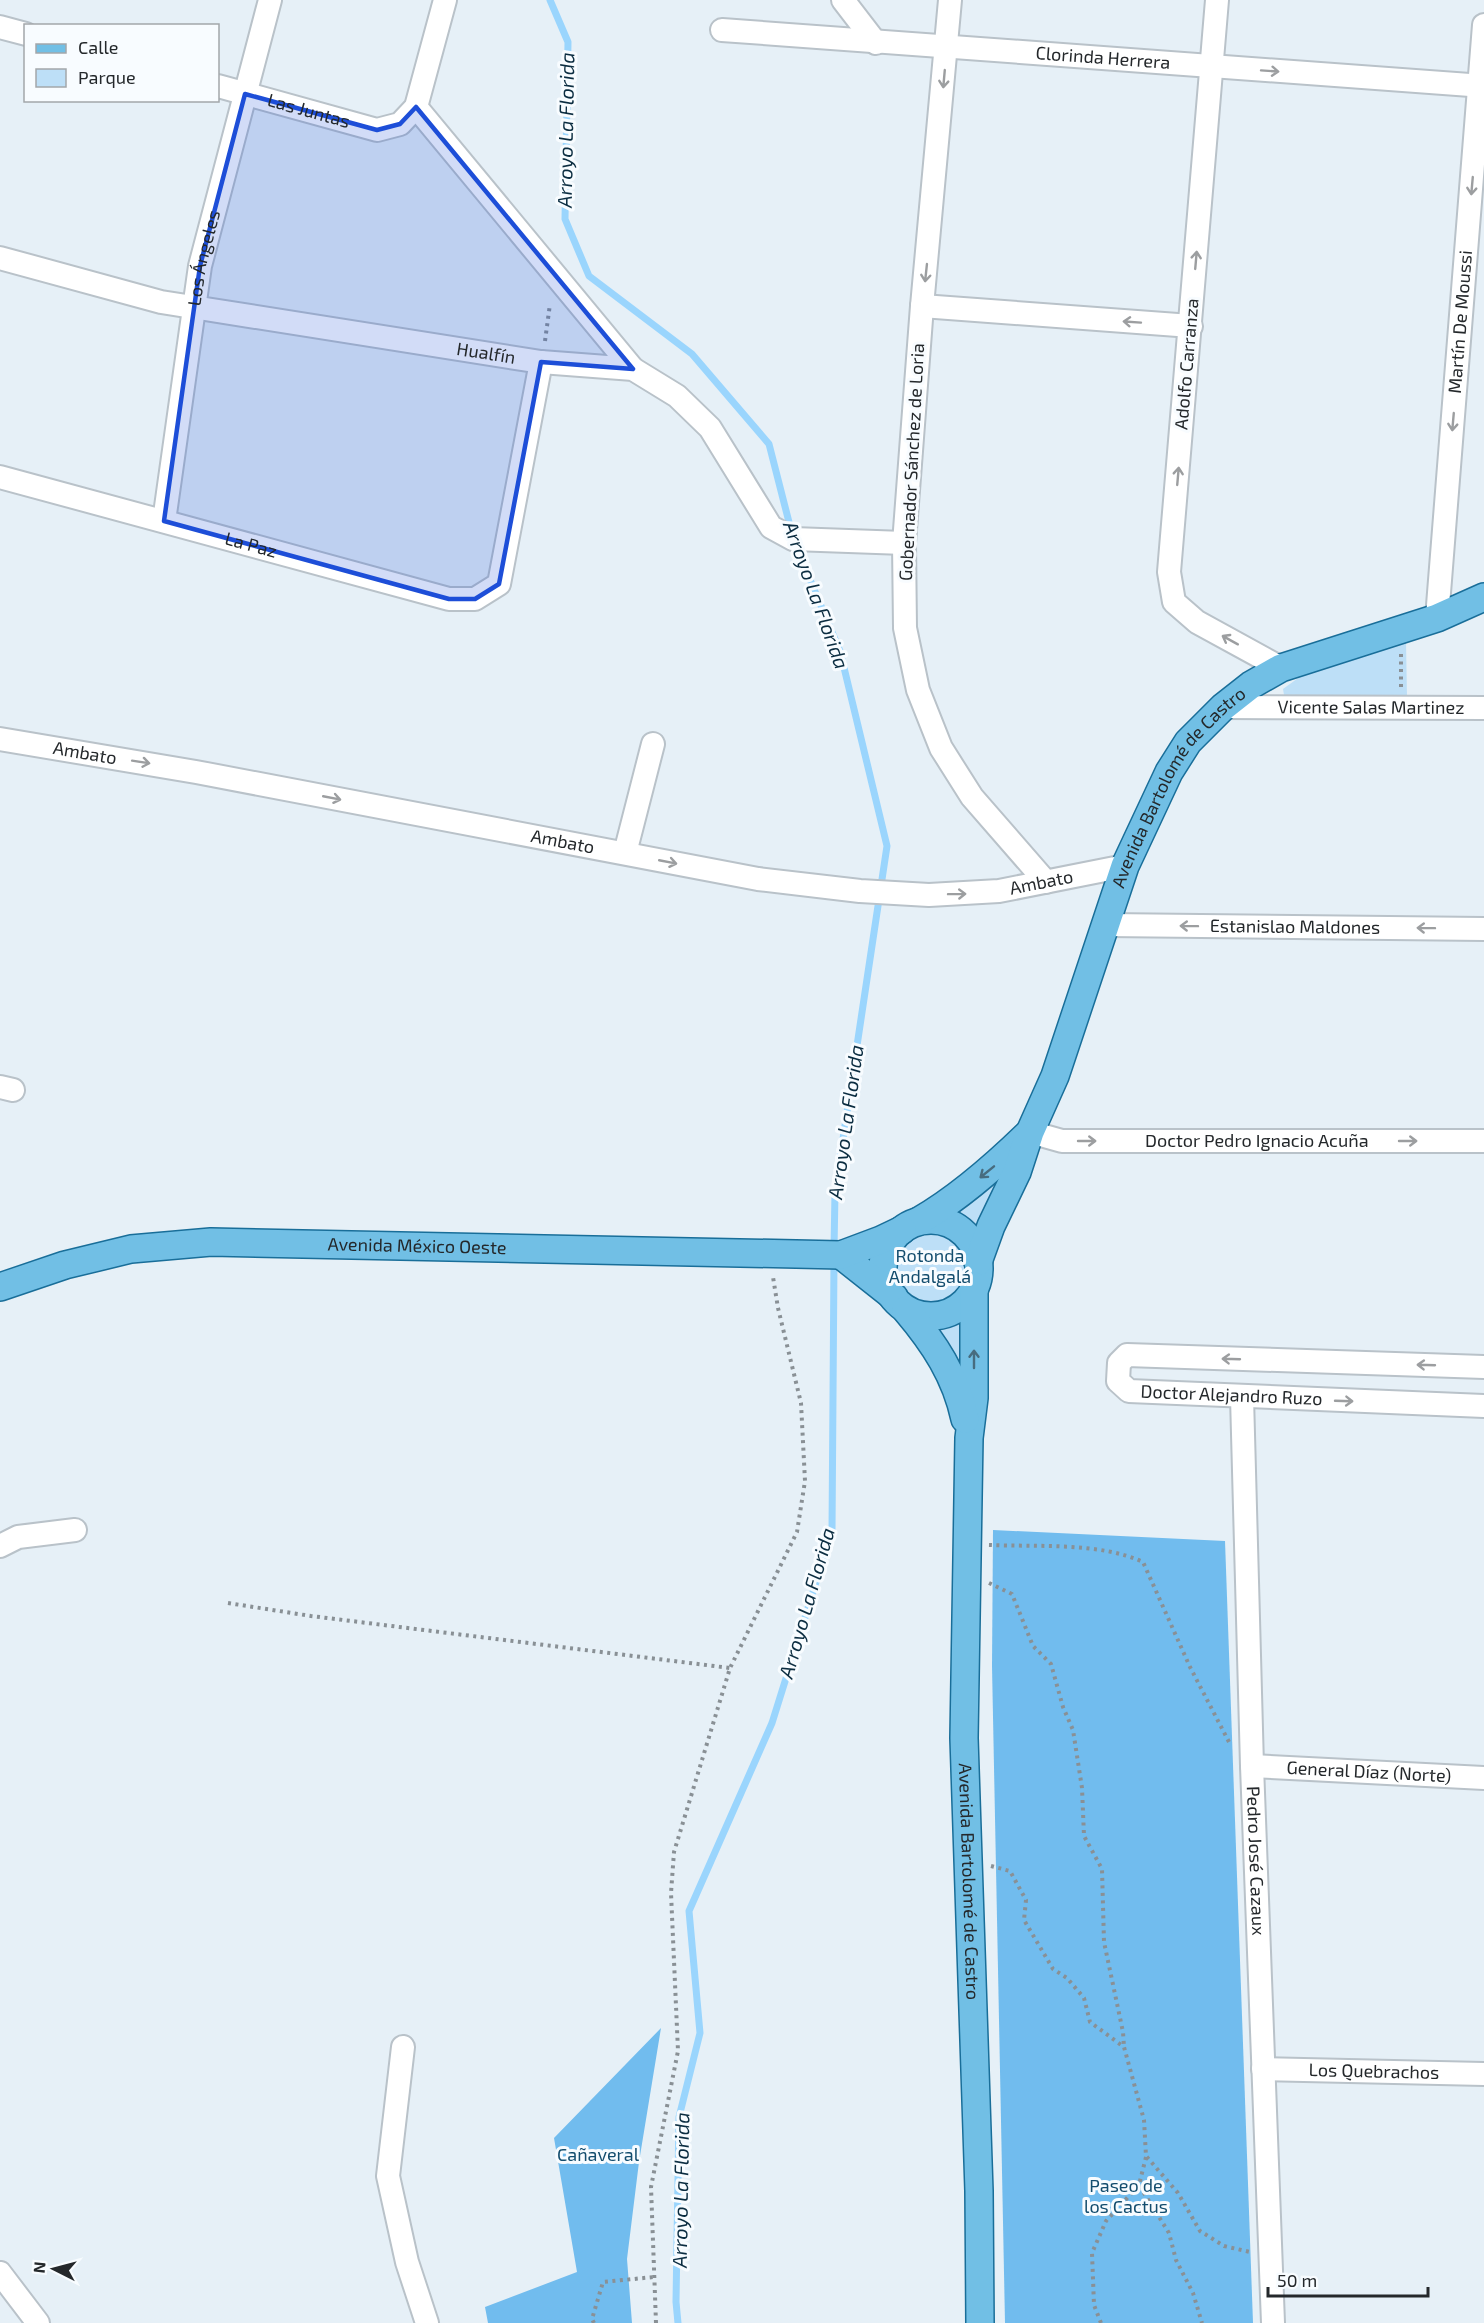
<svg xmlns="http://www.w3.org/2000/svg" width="1484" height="2323" font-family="'Exo 2',sans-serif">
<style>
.green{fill:#bddff7}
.forest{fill:#71bcee}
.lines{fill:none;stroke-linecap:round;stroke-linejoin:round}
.stream{stroke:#9ad5fd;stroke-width:7}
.minor-casing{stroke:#b9c2c9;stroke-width:26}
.major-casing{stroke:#196e99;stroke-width:30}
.path{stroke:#899095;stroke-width:4;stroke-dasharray:3 4.5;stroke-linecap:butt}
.minor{stroke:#fff;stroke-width:22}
.major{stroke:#71bfe5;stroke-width:27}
.oneway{stroke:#9c9ea0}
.oneway2{stroke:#476c7f}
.marked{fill:#1d4ed8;fill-opacity:0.2;stroke:#1d4ed8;stroke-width:4.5;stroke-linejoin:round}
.labels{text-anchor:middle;stroke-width:6;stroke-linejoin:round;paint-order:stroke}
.street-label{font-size:18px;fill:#24282b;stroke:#f8fcff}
.park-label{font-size:18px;fill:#134d6e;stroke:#f8fcff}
.water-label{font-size:20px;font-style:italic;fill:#0b2d41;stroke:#f8fcff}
</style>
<rect width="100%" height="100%" fill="#e6f0f7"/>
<g class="green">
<polygon points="1406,641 1407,697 1288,697 1284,695 1283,689 1301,676"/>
<polygon points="1007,1167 980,1230 969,1219 957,1211"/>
<circle cx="930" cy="1267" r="36"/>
<polygon points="962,1321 962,1372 948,1341 937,1327"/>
</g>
<g class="forest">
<polygon points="993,1530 1225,1541 1253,2323 1005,2323 992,1666"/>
<polygon points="661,2028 639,2162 627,2259 632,2323 488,2323 485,2307 577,2272 554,2138"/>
</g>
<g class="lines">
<g class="stream">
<polyline points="550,0 568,42 565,219 589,276 692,354 769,444 791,530"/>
<polyline points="795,544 840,651 887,846 835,1192 834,1249"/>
<polyline points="678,2323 676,2302 679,2117 700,2033 689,1911 772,1723 832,1531 834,1260"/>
</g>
<defs>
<g id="minor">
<polyline points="843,0 876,43"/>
<polyline points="950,0 922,306 904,543 905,628 918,690 941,748 972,797 1046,882"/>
<polyline points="1217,0 1169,572 1174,602 1197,622 1281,668"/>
<polyline points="0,27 26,34"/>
<path id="s1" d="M722,30L1484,86"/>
<path id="s2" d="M218,86L377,130L400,124L416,107L445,0"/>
<polyline points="416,107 633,369"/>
<path id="s3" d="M0,258L161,302L541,362L633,369L677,396L710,428L771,527L793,539L904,543"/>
<polyline points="922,306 1191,326"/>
<path id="s4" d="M0,477L449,599H475L499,584L541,362"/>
<path id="s5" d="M164,521L200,266L270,0"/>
<path id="s6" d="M1437,618L1484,25"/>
<path id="s7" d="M1223,707L1484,708"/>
<path id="s8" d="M0,739L196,772L758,879L860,891L929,895L999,891L1125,866"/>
<polyline points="625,853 653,744"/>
<path id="s9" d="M1106,925L1484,929"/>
<polyline points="0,1087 13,1090"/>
<path id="s10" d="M1030,1132L1062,1141H1484"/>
<path id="s11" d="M1484,1367L1127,1355L1119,1363L1118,1381L1129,1391L1484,1406"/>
<path id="s12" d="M1242,1397L1252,1766L1273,2323"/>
<polyline points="0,1546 18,1537 75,1530"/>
<path id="s13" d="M1252,1766L1484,1778"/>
<polyline points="403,2047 388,2176 407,2262 427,2323"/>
<path id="s14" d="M1263,2069L1484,2074"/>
<polyline points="0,2273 38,2323"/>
</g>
<g id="major">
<circle cx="931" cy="1268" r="48"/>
<path d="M919,1221C959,1198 994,1167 1027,1135"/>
<polyline points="841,1255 894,1297"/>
<path id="s15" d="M978,1262L991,1226L1017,1172L1030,1132L1055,1076L1125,866L1169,772L1188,742L1223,707L1251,685L1281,668L1437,618L1484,597"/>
<path id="s16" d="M974,1286V1398L969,1438L964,1738L979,2191L980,2323"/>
<path id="s17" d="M0,1287L65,1265L131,1249L211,1242L841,1255L881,1240L902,1230"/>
<path d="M906,1310C934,1343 956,1376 965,1419"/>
</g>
</defs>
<use href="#minor" class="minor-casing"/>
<use href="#major" class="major-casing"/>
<g class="path">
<polyline points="545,341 550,304"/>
<polyline points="1401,654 1401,689"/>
<path d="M989,1545C1037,1547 1100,1542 1143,1562L1190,1667L1229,1742"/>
<polyline points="989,1583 1012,1594 1033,1646 1051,1664 1063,1707 1073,1730 1082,1788 1084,1836 1102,1869 1104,1942 1123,2032 1124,2047"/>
<polyline points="228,1603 311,1616 730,1668"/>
<polyline points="991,1866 1010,1871 1026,1900 1024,1920 1053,1969 1067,1978 1084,1998 1090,2022 1124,2047 1144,2120 1146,2156 1178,2193 1200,2231 1224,2246 1250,2252"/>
<polyline points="1146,2157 1139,2185 1169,2233 1176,2260 1193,2293 1202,2323"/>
<polyline points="594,2323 592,2319 603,2282 654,2277"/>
<polyline points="656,2323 651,2187 678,2051 671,1893 674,1852 730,1668 797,1532 805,1481 801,1403 778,1308 773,1277"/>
<polyline points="1101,2323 1094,2305 1092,2253 1106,2221 1139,2185"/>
</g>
<use href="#minor" class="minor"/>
<use href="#major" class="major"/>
</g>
<defs><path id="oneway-shaft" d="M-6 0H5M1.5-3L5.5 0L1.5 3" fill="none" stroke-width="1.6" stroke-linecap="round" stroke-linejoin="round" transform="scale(1.5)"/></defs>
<g class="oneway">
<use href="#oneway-shaft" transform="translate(1270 71) rotate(4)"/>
<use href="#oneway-shaft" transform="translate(944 79) rotate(95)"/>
<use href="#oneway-shaft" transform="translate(1472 186) rotate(95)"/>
<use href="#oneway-shaft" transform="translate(1196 260) rotate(-85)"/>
<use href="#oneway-shaft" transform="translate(926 273) rotate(96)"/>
<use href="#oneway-shaft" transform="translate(1132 322) rotate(-176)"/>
<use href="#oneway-shaft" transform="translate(1453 422) rotate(95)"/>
<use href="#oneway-shaft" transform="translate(1178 476) rotate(-85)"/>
<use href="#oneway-shaft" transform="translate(1230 640) rotate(-151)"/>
<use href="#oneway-shaft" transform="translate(141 762) rotate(9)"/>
<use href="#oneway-shaft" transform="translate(332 798) rotate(11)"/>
<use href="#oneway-shaft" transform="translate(668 862) rotate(11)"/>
<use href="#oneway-shaft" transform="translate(957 894) rotate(-1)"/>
<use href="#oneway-shaft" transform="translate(1189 926) rotate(-179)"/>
<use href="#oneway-shaft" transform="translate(1426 928) rotate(-179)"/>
<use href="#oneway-shaft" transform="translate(1087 1141)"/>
<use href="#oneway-shaft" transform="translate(1408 1141)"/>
<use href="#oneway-shaft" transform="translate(1231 1359) rotate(-178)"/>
<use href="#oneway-shaft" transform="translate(1426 1365) rotate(-178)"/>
<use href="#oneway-shaft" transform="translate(1344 1401) rotate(2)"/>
</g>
<g class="oneway2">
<use href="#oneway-shaft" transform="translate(987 1172) rotate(141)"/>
<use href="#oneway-shaft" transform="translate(974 1359) rotate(-90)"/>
</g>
<path class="marked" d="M245,94L377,130L400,124L416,107L633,369L541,362L499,584L475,599H449L164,521L200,266Z"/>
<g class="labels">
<g class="street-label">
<text dy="6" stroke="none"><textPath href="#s1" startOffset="382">Clorinda Herrera</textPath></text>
<text dy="6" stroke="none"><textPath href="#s2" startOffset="94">Las Juntas</textPath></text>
<text dy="6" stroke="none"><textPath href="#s5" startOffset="266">Los Ángeles</textPath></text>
<text dy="6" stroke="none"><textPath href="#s6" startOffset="297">Martín De Moussi</textPath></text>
<text dy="6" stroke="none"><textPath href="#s3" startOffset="496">Hualfín</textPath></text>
<text transform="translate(1187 364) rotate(-85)" y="6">Adolfo Carranza</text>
<text transform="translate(912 462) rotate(-87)" y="6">Gobernador Sánchez de Loria</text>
<text dy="6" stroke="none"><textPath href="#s4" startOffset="260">La Paz</textPath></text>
<text dy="6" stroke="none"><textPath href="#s7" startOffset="148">Vicente Salas Martinez</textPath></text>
<text dy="6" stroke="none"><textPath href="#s8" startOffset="86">Ambato</textPath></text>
<text dy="6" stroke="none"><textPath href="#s15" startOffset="519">Avenida Bartolomé de Castro</textPath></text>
<text dy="6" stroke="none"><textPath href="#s8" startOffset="572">Ambato</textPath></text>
<text dy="6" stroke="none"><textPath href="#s8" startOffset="1056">Ambato</textPath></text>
<text dy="6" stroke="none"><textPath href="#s9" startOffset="189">Estanislao Maldones</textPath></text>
<text dy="6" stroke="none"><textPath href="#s10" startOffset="228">Doctor Pedro Ignacio Acuña</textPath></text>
<text dy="6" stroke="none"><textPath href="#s17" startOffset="423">Avenida México Oeste</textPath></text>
<text dy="6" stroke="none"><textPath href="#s11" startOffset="504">Doctor Alejandro Ruzo</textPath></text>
<text dy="6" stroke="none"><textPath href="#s13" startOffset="117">General Díaz (Norte)</textPath></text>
<text dy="6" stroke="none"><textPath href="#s12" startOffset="464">Pedro José Cazaux</textPath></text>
<text dy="6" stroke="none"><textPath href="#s16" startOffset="596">Avenida Bartolomé de Castro</textPath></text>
<text dy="6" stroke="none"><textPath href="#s14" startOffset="111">Los Quebrachos</textPath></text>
</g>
<g class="park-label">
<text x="930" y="1262">Rotonda<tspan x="930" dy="21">Andalgalá</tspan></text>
<text x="598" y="2161">Cañaveral</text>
<text x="1126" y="2192">Paseo de<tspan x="1126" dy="21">los Cactus</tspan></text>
</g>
<g class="water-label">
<text transform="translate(566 130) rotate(-89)" y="7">Arroyo La Florida</text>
<text transform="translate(816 595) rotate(70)" y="7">Arroyo La Florida</text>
<text transform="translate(846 1122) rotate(-82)" y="7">Arroyo La Florida</text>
<text transform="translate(807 1603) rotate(-74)" y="7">Arroyo La Florida</text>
<text transform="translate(681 2190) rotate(-89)" y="7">Arroyo La Florida</text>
</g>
</g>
<rect x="24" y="24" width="195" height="78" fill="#f8fcff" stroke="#a3a7aa" stroke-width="1.5"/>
<rect x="36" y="44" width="30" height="9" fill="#71bfe5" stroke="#a3a7aa" stroke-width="1.5"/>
<text x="78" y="54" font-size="18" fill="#24282b">Calle</text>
<rect x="36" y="69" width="30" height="18" fill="#bddff7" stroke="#a3a7aa" stroke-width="1.5"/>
<text x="78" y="84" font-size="18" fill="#24282b">Parque</text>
<g transform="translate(54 2269) rotate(276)" stroke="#f8fcff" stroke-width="4.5" paint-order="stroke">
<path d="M0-4.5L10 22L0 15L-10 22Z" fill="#24282b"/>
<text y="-9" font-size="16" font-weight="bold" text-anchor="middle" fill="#24282b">N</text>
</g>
<path d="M1268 2287v9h160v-9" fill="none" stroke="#24282b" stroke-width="3"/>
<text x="1277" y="2287" font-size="18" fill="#24282b" stroke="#f8fcff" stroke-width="4.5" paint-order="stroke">50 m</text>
</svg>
